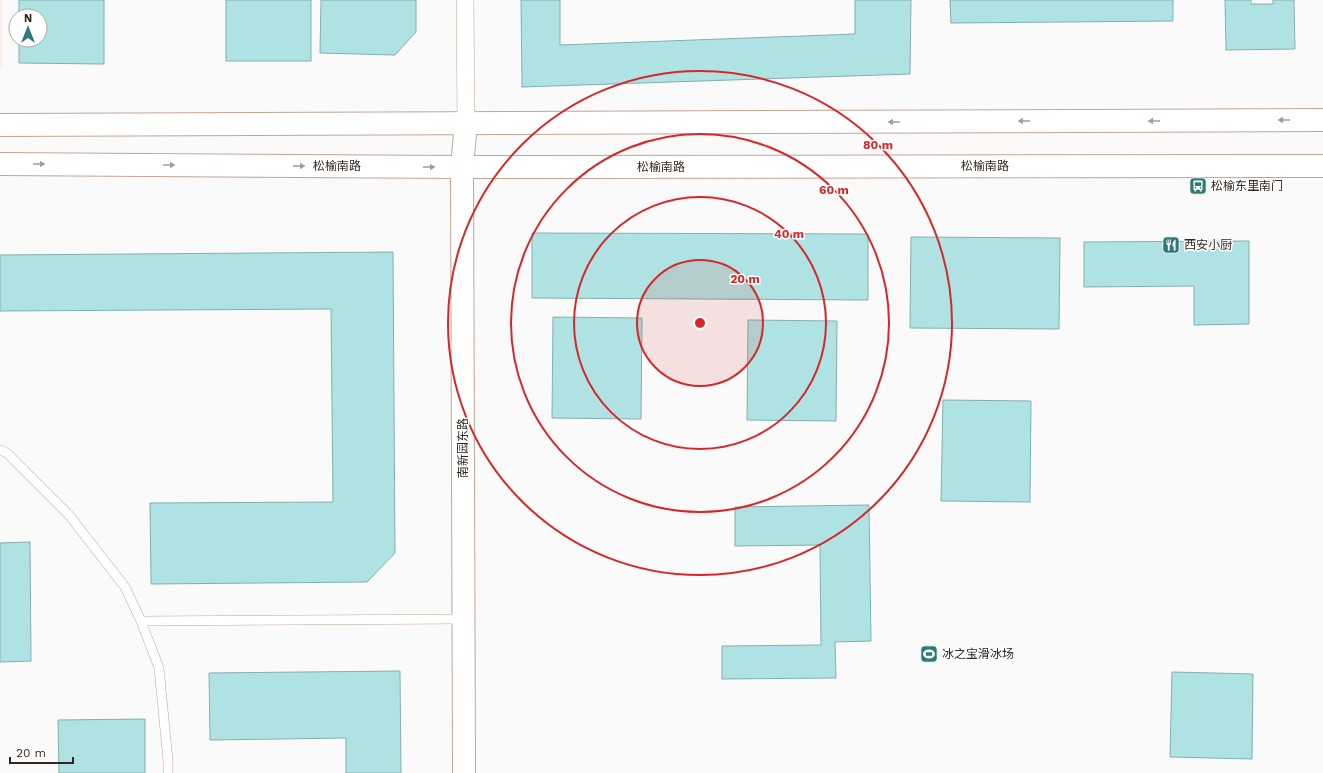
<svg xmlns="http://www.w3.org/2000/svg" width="1323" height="773" font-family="'Work Sans','Noto Sans SC',sans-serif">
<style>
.built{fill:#ffeee5}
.building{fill:#afe3e3;stroke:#85aeaf}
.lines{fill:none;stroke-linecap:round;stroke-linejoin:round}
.service-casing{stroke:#c4a593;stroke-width:10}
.minor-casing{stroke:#c4a593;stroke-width:18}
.tertiary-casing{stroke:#c4a593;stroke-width:24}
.primary-casing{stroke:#c4a593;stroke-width:24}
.service{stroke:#fff;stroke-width:9}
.minor{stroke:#fff;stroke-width:17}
.tertiary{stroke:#fff;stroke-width:22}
.primary{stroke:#fff;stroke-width:22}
.oneway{fill:#a39d9a}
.ring{fill:none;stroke:#d62828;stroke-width:2}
.labels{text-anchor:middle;stroke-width:3;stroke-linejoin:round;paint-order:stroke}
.street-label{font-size:12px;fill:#32261f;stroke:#fff}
.poi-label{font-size:12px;fill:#32261f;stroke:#fff;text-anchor:start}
.centre{fill:#d62828;stroke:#fff;stroke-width:2}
.ring-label{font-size:12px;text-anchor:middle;font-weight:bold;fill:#d62828;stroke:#fff;stroke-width:3;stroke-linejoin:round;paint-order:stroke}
</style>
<rect width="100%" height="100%" fill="#fafafa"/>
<rect class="built" x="0" y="0" width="2" height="70"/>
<g class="building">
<polygon points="19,0 104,0 104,64 19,63 19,40 40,40 40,16 19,16"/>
<rect x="226" y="0" width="85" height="61"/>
<polygon points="321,0 416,0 416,32 395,55 320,53"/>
<polygon points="521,0 560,0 560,45 855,34 855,0 911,0 910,74 522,87"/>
<polygon points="950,0 1173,0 1173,21 951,23"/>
<polygon points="1225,0 1251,0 1251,4 1273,4 1273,0 1294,0 1295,49 1226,50"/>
<polygon points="532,233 868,234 868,300 532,298"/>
<polygon points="911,237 1060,238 1059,329 910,328"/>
<polygon points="1249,241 1249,324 1194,325 1194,286 1084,287 1084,242"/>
<polygon points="393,252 395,553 367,582 151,584 150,503 333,502 331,309 0,311 0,255"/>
<polygon points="553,317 642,318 641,419 552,418"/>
<polygon points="748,320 837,321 836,421 747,420"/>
<polygon points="943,400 1031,401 1030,502 941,501"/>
<polygon points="869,505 871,641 835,642 836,678 722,679 722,646 821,645 820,545 735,546 735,507"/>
<polygon points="30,542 31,661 0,662 0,543"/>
<polygon points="400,671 401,773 346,773 346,738 210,740 209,673"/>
<polygon points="1172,672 1253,674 1252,759 1170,757"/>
<polygon points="145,719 145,773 59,773 58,720"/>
</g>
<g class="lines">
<defs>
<g id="service">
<polyline points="0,450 7,453 69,515 125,587 141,621 159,668 168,761 168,773"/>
<polyline points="141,621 463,619"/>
</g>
<polyline id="minor" points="465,0 466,123"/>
<polyline id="tertiary" points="464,773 462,167 466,123"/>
<g id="primary">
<polyline points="0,125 1323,120"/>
<polyline points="0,164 462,167 1323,166"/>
</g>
</defs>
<use href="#service" class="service-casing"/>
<use href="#minor" class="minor-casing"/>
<use href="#tertiary" class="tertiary-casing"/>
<use href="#primary" class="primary-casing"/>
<use href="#service" class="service"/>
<use href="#minor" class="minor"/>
<use href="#tertiary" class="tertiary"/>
<use href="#primary" class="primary"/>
</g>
<defs><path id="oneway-solid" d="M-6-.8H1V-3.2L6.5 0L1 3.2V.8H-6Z"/></defs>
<g class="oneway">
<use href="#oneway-solid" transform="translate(1284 120) rotate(180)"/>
<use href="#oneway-solid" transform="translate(1024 121) rotate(180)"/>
<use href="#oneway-solid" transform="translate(1154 121) rotate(180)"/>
<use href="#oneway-solid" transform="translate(894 122) rotate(180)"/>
<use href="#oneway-solid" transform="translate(39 164)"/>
<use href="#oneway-solid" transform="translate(169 165)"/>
<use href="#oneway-solid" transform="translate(299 166)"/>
<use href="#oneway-solid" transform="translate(429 167)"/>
</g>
<circle cx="700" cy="323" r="63" fill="#d62828" fill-opacity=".12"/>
<g class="ring">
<circle cx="700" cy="323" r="63"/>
<circle cx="700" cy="323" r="126"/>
<circle cx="700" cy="323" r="189"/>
<circle cx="700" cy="323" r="252"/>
</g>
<defs>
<symbol id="bus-square" viewBox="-11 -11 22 22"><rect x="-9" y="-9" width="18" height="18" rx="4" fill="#2e787a" stroke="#fff"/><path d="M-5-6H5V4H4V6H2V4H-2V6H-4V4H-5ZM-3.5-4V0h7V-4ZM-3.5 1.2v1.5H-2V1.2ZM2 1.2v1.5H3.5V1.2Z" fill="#fff"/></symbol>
<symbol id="restaurant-square" viewBox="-11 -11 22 22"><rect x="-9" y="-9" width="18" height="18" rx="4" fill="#2e787a" stroke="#fff"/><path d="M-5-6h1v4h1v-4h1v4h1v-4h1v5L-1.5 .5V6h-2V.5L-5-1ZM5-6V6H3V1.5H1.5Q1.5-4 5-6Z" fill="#fff"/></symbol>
<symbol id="stadium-square" viewBox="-11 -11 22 22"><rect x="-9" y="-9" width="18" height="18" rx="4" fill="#2e787a" stroke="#fff"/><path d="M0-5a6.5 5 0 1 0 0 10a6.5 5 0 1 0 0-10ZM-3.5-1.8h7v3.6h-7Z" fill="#fff"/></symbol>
</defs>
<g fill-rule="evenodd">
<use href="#bus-square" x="1188" y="176" width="20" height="20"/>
<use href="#restaurant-square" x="1161" y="235" width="20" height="20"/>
<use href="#stadium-square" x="919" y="644" width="20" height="20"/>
</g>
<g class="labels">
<g class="street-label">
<text x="337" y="170">松榆南路</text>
<text x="985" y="170">松榆南路</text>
<text x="661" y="171">松榆南路</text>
<text transform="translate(463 448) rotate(-90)" y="4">南新园东路</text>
</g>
<g class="poi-label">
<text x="1211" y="190">松榆东里南门</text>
<text x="1184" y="249">西安小厨</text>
<text x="942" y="658">冰之宝滑冰场</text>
</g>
</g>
<circle cx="700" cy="323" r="6" class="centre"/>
<g class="ring-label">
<text x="878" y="149">80 m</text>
<text x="834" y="194">60 m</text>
<text x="789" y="238">40 m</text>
<text x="745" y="283">20 m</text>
</g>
<g transform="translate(28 28)"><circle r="19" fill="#ffffff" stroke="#ada8a5"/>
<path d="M0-3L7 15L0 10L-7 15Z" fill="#2e787a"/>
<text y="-6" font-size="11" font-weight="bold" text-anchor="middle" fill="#32261f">N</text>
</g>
<path d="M10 757v6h63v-6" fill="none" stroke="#32261f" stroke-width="2"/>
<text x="16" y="757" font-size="12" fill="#32261f" stroke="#ffffff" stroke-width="3" paint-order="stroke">20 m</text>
</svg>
